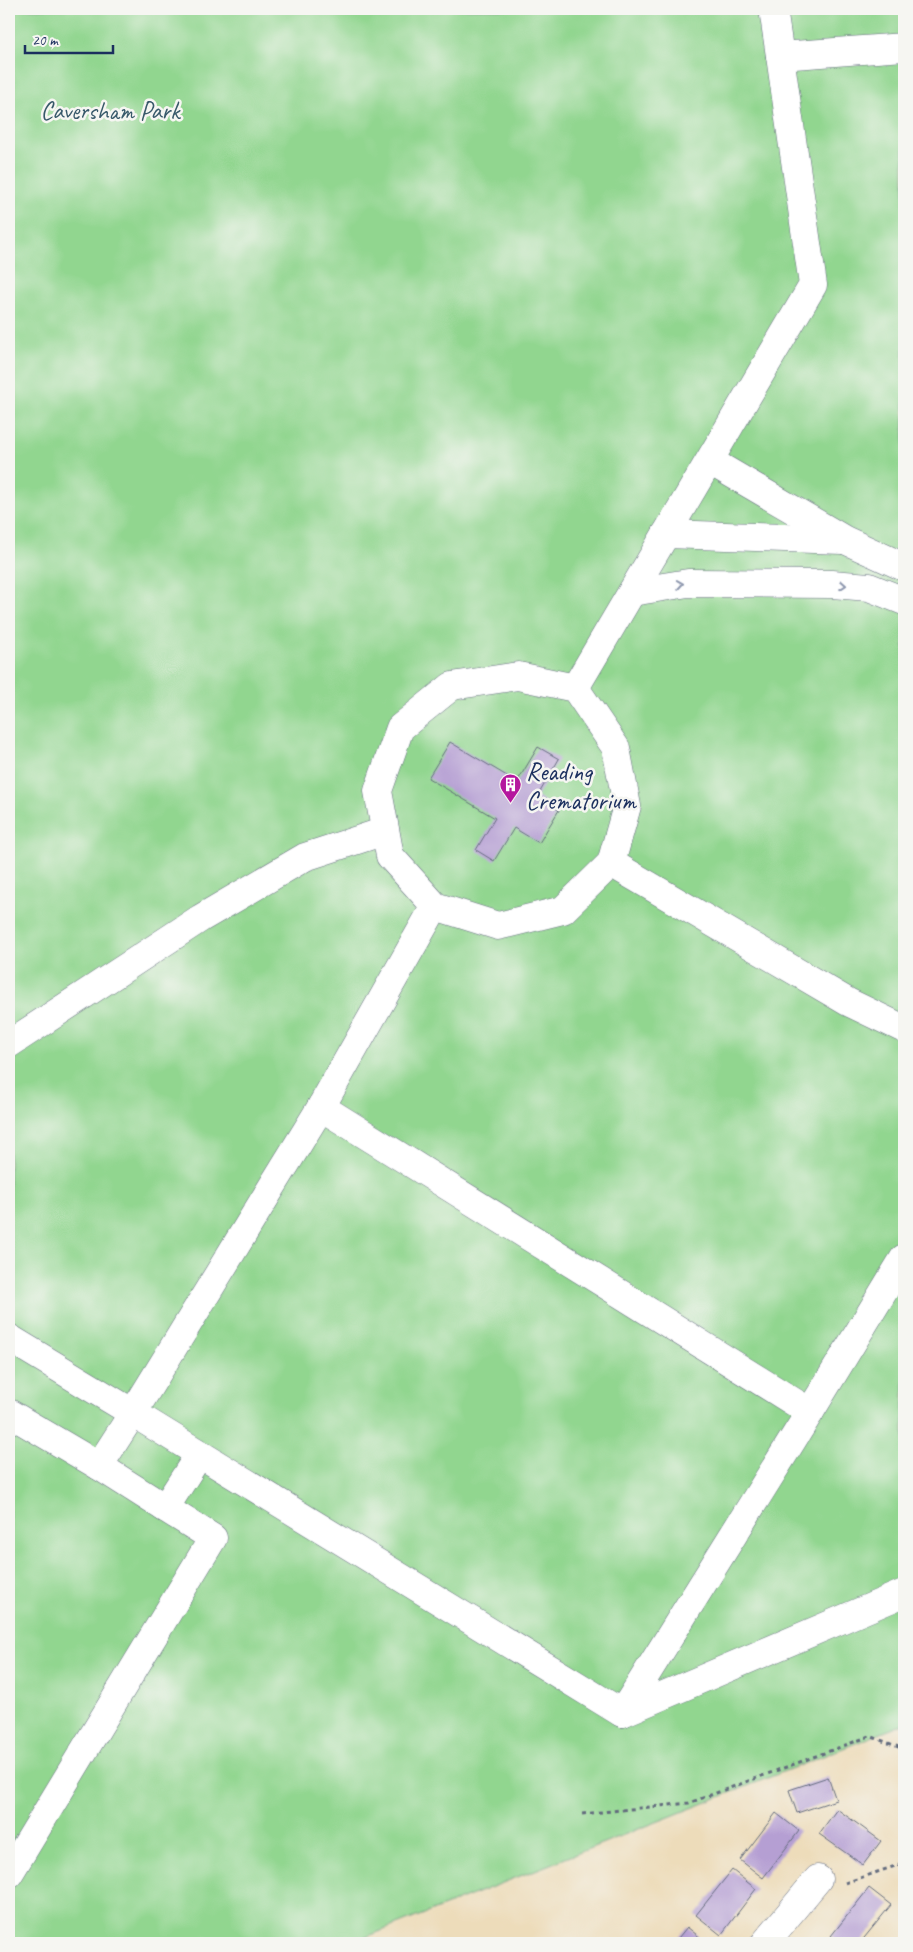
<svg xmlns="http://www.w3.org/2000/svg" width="913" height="1952" font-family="Caveat,sans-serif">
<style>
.green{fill:#91d68f;stroke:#568276}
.building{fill:#b59fd3}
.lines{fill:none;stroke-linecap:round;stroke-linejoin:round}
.minor-casing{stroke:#646c7e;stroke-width:29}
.path{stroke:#646c7e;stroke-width:3;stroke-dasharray:4 4;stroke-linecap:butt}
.minor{stroke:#fff;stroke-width:28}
.oneway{stroke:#8d97ae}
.labels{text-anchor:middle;stroke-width:5;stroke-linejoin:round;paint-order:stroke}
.park-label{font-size:25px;fill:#38596a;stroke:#f6f6f2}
.poi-label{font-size:25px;fill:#1b2f5e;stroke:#f6f6f2;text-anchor:start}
</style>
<rect width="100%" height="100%" fill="#f6f6f2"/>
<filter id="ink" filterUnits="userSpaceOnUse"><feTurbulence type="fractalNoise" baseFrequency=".02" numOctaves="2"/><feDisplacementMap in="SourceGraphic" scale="10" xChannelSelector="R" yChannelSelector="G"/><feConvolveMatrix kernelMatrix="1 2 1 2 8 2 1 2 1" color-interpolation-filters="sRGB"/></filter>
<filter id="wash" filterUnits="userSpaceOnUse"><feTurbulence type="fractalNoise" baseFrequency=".0096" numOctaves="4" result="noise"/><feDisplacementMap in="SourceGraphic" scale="20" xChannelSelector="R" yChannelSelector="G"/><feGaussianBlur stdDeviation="1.12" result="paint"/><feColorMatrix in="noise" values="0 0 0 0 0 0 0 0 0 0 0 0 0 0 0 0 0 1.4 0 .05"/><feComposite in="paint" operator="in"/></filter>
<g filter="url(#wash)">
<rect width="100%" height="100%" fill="#eddcba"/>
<polygon class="green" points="9,9 904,9 904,1724 351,1943 9,1943"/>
<g id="blocks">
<g class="building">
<polygon points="450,742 517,782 538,747 559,759 537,797 559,810 539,843 514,828 494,861 476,850 495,818 428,778"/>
<polygon points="828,1777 836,1800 797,1813 789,1790"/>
<polygon points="837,1809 881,1841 863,1865 819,1834"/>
<polygon points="776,1813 799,1831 763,1878 740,1860"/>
<polygon points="732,1870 756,1889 721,1935 696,1915"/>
<polygon points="869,1888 891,1905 860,1943 840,1943 831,1936"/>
<polygon points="687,1927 707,1943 674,1943"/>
</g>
</g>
</g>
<g filter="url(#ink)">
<use href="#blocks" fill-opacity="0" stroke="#646c7e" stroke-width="1"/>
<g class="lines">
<defs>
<g id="minor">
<polyline points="773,9 780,56"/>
<polyline points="710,461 845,540 904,567"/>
<polyline points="666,534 842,540"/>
<polyline points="632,592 688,583 832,584 869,587 904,601"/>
<polygon points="518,676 575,688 616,748 627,806 611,863 563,910 498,926 435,906 390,856 378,791 400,728 452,686"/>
<polyline points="575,688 813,285 780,56 904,47"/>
<polyline points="611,863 848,1002 904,1029"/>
<polyline points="9,1044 201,918 305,857 385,831"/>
<polyline points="321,1107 810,1412"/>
<polyline points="9,1338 133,1413 321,1107 435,906"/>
<polyline points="9,1413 99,1466"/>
<polyline points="199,1455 165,1508 99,1466 133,1413 622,1713 904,1593"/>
<polyline points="622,1713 810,1412 904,1258"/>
<polyline points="9,1874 213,1538 165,1508"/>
<polyline points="765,1943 818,1879"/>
</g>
</defs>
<use href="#minor" class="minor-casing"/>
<g class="path">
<polyline points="582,1814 689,1803 870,1736 904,1749"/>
<polyline points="845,1883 904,1863"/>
</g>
<use href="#minor" class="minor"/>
</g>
<defs><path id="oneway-chevron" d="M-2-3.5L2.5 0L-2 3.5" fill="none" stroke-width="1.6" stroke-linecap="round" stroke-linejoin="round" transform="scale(1.25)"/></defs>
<g class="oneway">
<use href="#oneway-chevron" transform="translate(680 584) rotate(-9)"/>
<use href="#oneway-chevron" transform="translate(843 585) rotate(4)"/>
</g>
</g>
<defs>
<symbol id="building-pin" viewBox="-11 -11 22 30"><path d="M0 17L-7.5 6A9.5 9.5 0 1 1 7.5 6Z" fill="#b5179e" stroke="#f6f6f2"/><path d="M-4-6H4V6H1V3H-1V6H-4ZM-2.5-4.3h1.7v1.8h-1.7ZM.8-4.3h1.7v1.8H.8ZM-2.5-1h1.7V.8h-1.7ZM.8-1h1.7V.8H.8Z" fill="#fff"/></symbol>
</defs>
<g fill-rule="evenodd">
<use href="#building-pin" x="498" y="772" width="25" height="34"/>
</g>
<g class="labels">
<g class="park-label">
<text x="110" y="119">Caversham Park</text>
</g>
<g class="poi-label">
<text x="526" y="780">Reading<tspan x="526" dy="29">Crematorium</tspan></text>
</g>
</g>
<rect width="913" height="1952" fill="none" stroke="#f6f6f2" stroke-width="30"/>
<path d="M25 45v8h88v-8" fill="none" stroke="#1b2f5e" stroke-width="2.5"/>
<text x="32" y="45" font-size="15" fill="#1b2f5e" stroke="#f6f6f2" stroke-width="4" paint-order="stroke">20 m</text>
</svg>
